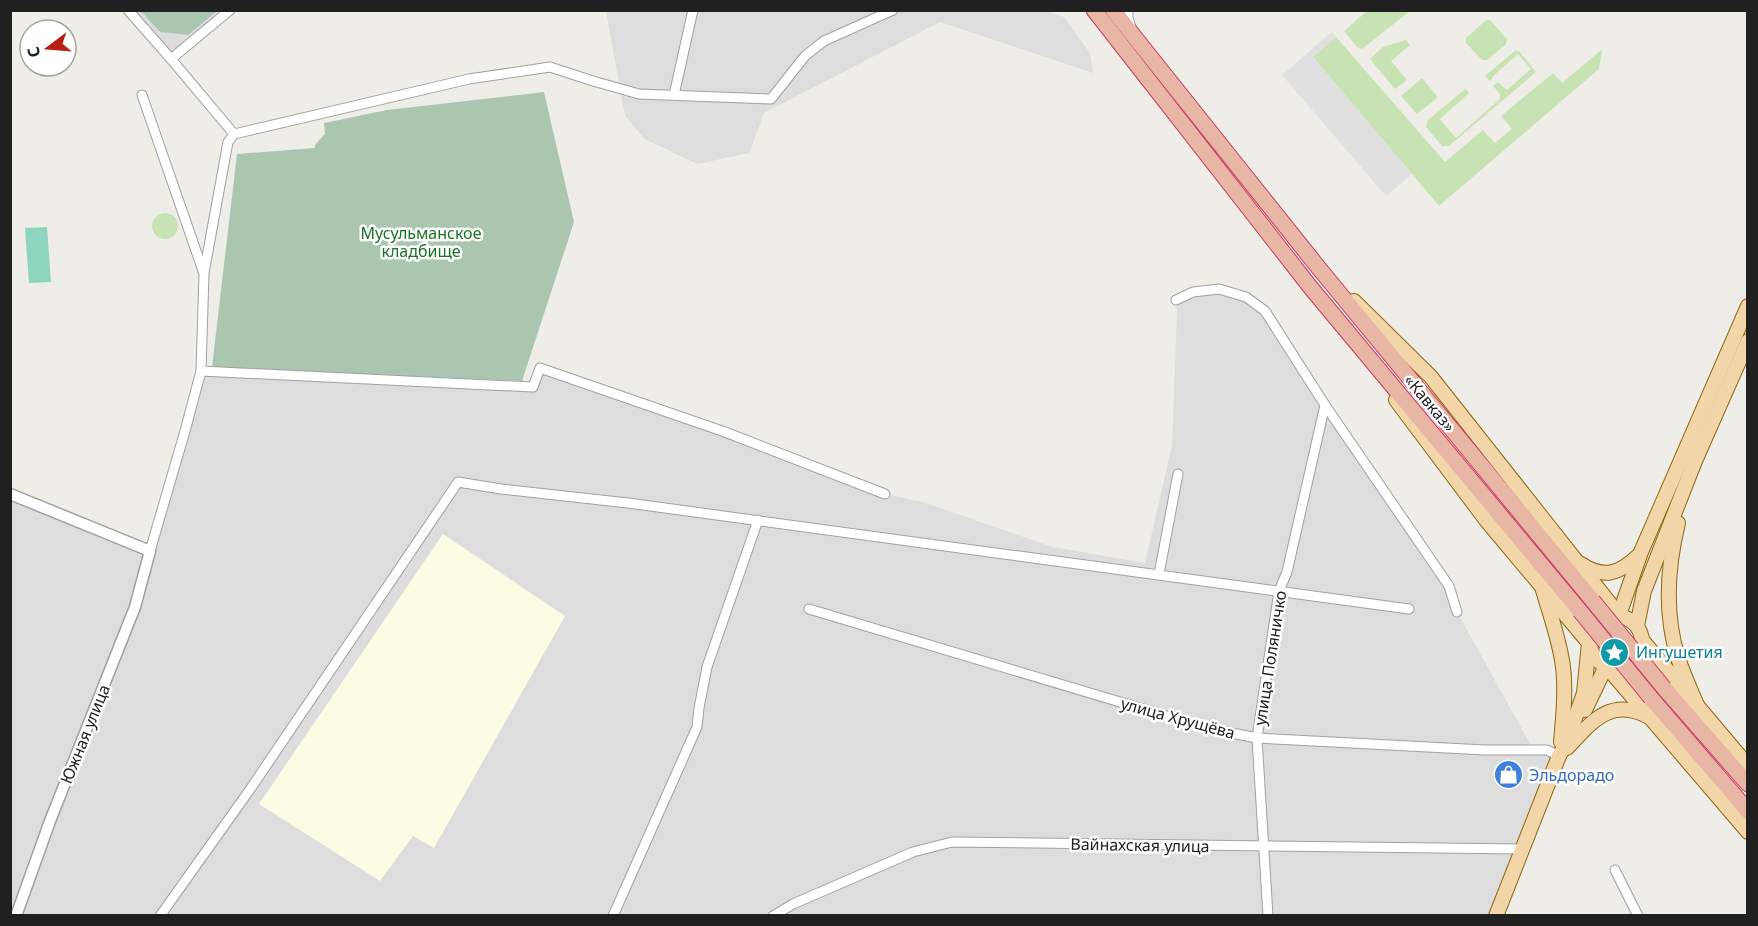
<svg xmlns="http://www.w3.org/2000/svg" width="1758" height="926" font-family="'Noto Sans',sans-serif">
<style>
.residential{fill:#ddd}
.education{fill:#fbfce3}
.grass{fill:#c8e3b3}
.cemetery{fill:#abc6b0}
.pitch{fill:#8ed5bd}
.parking{fill:#e0e0e0}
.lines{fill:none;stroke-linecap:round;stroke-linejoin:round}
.minor-casing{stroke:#a1a1a1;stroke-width:11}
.tertiary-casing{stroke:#a1a1a1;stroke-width:13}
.primary-casing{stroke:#8b6810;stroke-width:16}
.trunk-casing{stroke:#c83963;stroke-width:17}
.minor{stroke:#fff;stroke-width:9}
.tertiary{stroke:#fff;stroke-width:10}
.primary{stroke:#f2d6a9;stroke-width:14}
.trunk{stroke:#e8b6a5;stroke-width:15}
.trunk-bridge-casing{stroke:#c83963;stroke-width:17;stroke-linecap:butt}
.trunk-bridge{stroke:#e8b6a5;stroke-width:15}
.labels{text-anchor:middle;stroke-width:5;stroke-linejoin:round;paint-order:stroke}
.park-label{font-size:16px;fill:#187324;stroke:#fff}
.street-label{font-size:16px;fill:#202020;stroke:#fff}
.culture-label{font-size:16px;fill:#0d838f;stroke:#fff;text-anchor:start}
.shop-label{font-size:16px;fill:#366cbe;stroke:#fff;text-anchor:start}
</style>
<rect width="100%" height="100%" fill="#efede7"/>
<g class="residential">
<polygon points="128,11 230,11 171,59"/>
<polygon points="606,11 1045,11 1064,17 1090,53 1093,73 940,22 764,113 749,153 697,164 645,139 625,116"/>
<polygon points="1219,289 1246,297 1265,311 1449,586 1457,612 1533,749 1559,756 1496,915 11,915 10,494 150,551 201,371 533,387 540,368 885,494 923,502 1053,547 1145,563 1172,445 1177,311 1176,300"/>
</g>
<polygon class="education" points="443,534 565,616 434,848 413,836 380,881 259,804"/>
<g class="grass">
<polygon points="1367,11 1367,10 1410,11 1362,49 1357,47 1344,31"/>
<polygon points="1486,20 1490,20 1507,39 1506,44 1487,60 1482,60 1466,43 1466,38"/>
<polygon points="1336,37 1445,162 1483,130 1495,143 1512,129 1501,116 1553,73 1562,83 1601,50 1602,51 1599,69 1439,206 1313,57"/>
<polygon points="1406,40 1410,45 1391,61 1407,80 1395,89 1370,59 1383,47"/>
<polygon points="1516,50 1519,51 1536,72 1449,146 1442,146 1426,127 1427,121 1465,89 1469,93 1440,119 1456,138 1500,99 1500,94 1493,86 1498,82 1507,90 1531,69 1518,54 1492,77 1493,78 1490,81 1485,76"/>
<polygon points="1422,78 1437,96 1437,98 1417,114 1401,96"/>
<circle cx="165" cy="226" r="13"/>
</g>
<g class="cemetery">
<polygon points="141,11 217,11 188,35 160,32"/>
<polygon points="544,92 574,222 522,381 212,367 237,154 315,148 315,145 325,134 324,123 387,110"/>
</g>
<polygon class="pitch" points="47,227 51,282 29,283 25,228"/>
<polygon class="parking" points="1332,32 1336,37 1313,57 1412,174 1386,196 1282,75"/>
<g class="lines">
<defs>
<g id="minor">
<polyline points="128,10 171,59 234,134"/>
<polyline points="1128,10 1128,18 1131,27"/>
<polyline points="171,59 230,10"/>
<polyline points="142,95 203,271"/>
<polyline points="674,95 693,10"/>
<polyline points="1176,300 1193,292 1219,289 1246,297 1265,311 1325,405 1449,586 1457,612"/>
<polyline points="201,371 533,387 540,368 725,432 885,494"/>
<polyline points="150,551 185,431 201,371 204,273 228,142 234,134 469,79 550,67 593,81 639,94 771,99 805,56 824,41 893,10"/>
<polyline points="1159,574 1178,474"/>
<polyline points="809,609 1207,728 1257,738 1485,750 1547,750 1559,756"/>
<polyline points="1615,870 1638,916"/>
<polyline points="160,916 251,788 458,482 501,489 628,503 1409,609"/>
<polyline points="613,916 697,727 699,708 707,667 758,520"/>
<polyline points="773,916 793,904 913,852 952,842 1523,849"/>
<polyline points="1268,916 1257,738 1279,591 1287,572 1325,405"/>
</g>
<polyline id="tertiary" points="10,494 150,551 135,607 50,821 16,916"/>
<g id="primary">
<polyline points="1354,301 1431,377 1619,615"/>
<polyline points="1396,400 1486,520 1589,643 1584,693 1567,741"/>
<path d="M1678,523C1667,568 1664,613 1678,658C1684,676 1692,693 1699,710"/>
<path d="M1581,564C1604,579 1619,574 1638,556"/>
<path d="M1543,590C1550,615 1560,641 1563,667C1566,692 1563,718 1561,742"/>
<polyline points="1619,615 1641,552 1748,306"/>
<circle cx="1616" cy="642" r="26"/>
<polyline points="1637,626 1644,591 1695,461 1748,341"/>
<polyline points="1642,640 1748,766"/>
<polyline points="1585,710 1606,666 1748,832"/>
<path d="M1567,748C1591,723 1610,696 1649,717"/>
<polyline points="1496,916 1559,756 1571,734"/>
</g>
<g id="trunk">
<polyline points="1094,10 1311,288 1580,611"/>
<polyline points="1113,10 1318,267 1593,601"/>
<polyline points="1664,688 1748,784"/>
<polyline points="1651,698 1748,811"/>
</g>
</defs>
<use href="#minor" class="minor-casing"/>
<use href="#tertiary" class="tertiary-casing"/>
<use href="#primary" class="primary-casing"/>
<use href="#trunk" class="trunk-casing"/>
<use href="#minor" class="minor"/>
<use href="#tertiary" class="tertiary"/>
<use href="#primary" class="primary"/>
<use href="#trunk" class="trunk"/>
<defs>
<g id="trunk-bridge">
<polyline points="1593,601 1664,688"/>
<polyline points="1580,611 1651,698"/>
</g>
</defs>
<use href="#trunk-bridge" class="trunk-bridge-casing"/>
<use href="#trunk-bridge" class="trunk-bridge"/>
</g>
<defs>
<symbol id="sight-disc" viewBox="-11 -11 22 22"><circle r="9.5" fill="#0f9aa8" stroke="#fff"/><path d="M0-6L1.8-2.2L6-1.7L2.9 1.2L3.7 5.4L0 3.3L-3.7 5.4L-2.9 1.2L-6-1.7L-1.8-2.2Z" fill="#fff"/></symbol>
<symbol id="shop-disc" viewBox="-11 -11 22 22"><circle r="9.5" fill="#3f7fe0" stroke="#fff"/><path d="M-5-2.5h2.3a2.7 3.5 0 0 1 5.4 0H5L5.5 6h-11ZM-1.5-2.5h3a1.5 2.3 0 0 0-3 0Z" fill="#fff"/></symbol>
</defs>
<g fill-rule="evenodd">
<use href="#sight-disc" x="1598" y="636" width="33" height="33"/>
<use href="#shop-disc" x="1492" y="758" width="33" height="33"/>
</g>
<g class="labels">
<g class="park-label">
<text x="421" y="239">Мусульманское<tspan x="421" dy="18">кладбище</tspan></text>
</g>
<g class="street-label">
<text transform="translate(1430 403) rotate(50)" y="6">«Кавказ»</text>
<text transform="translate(1270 658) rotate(-81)" y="6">улица Поляничко</text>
<text transform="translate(1178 718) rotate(15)" y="6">улица Хрущёва</text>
<text transform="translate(85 734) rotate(-68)" y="6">Южная улица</text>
<text transform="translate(1140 845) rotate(1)" y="6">Вайнахская улица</text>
</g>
<g class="culture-label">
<text x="1636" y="658">Ингушетия</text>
</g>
<g class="shop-label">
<text x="1529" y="781">Эльдорадо</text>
</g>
</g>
<rect width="1758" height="926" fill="none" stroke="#202020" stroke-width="24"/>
<g transform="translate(48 48) rotate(254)"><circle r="28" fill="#ffffff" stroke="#a6a6a6" stroke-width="1.5"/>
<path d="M0-4.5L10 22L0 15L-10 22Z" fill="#b91e16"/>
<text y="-9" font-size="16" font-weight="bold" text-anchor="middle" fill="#202020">С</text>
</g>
</svg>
